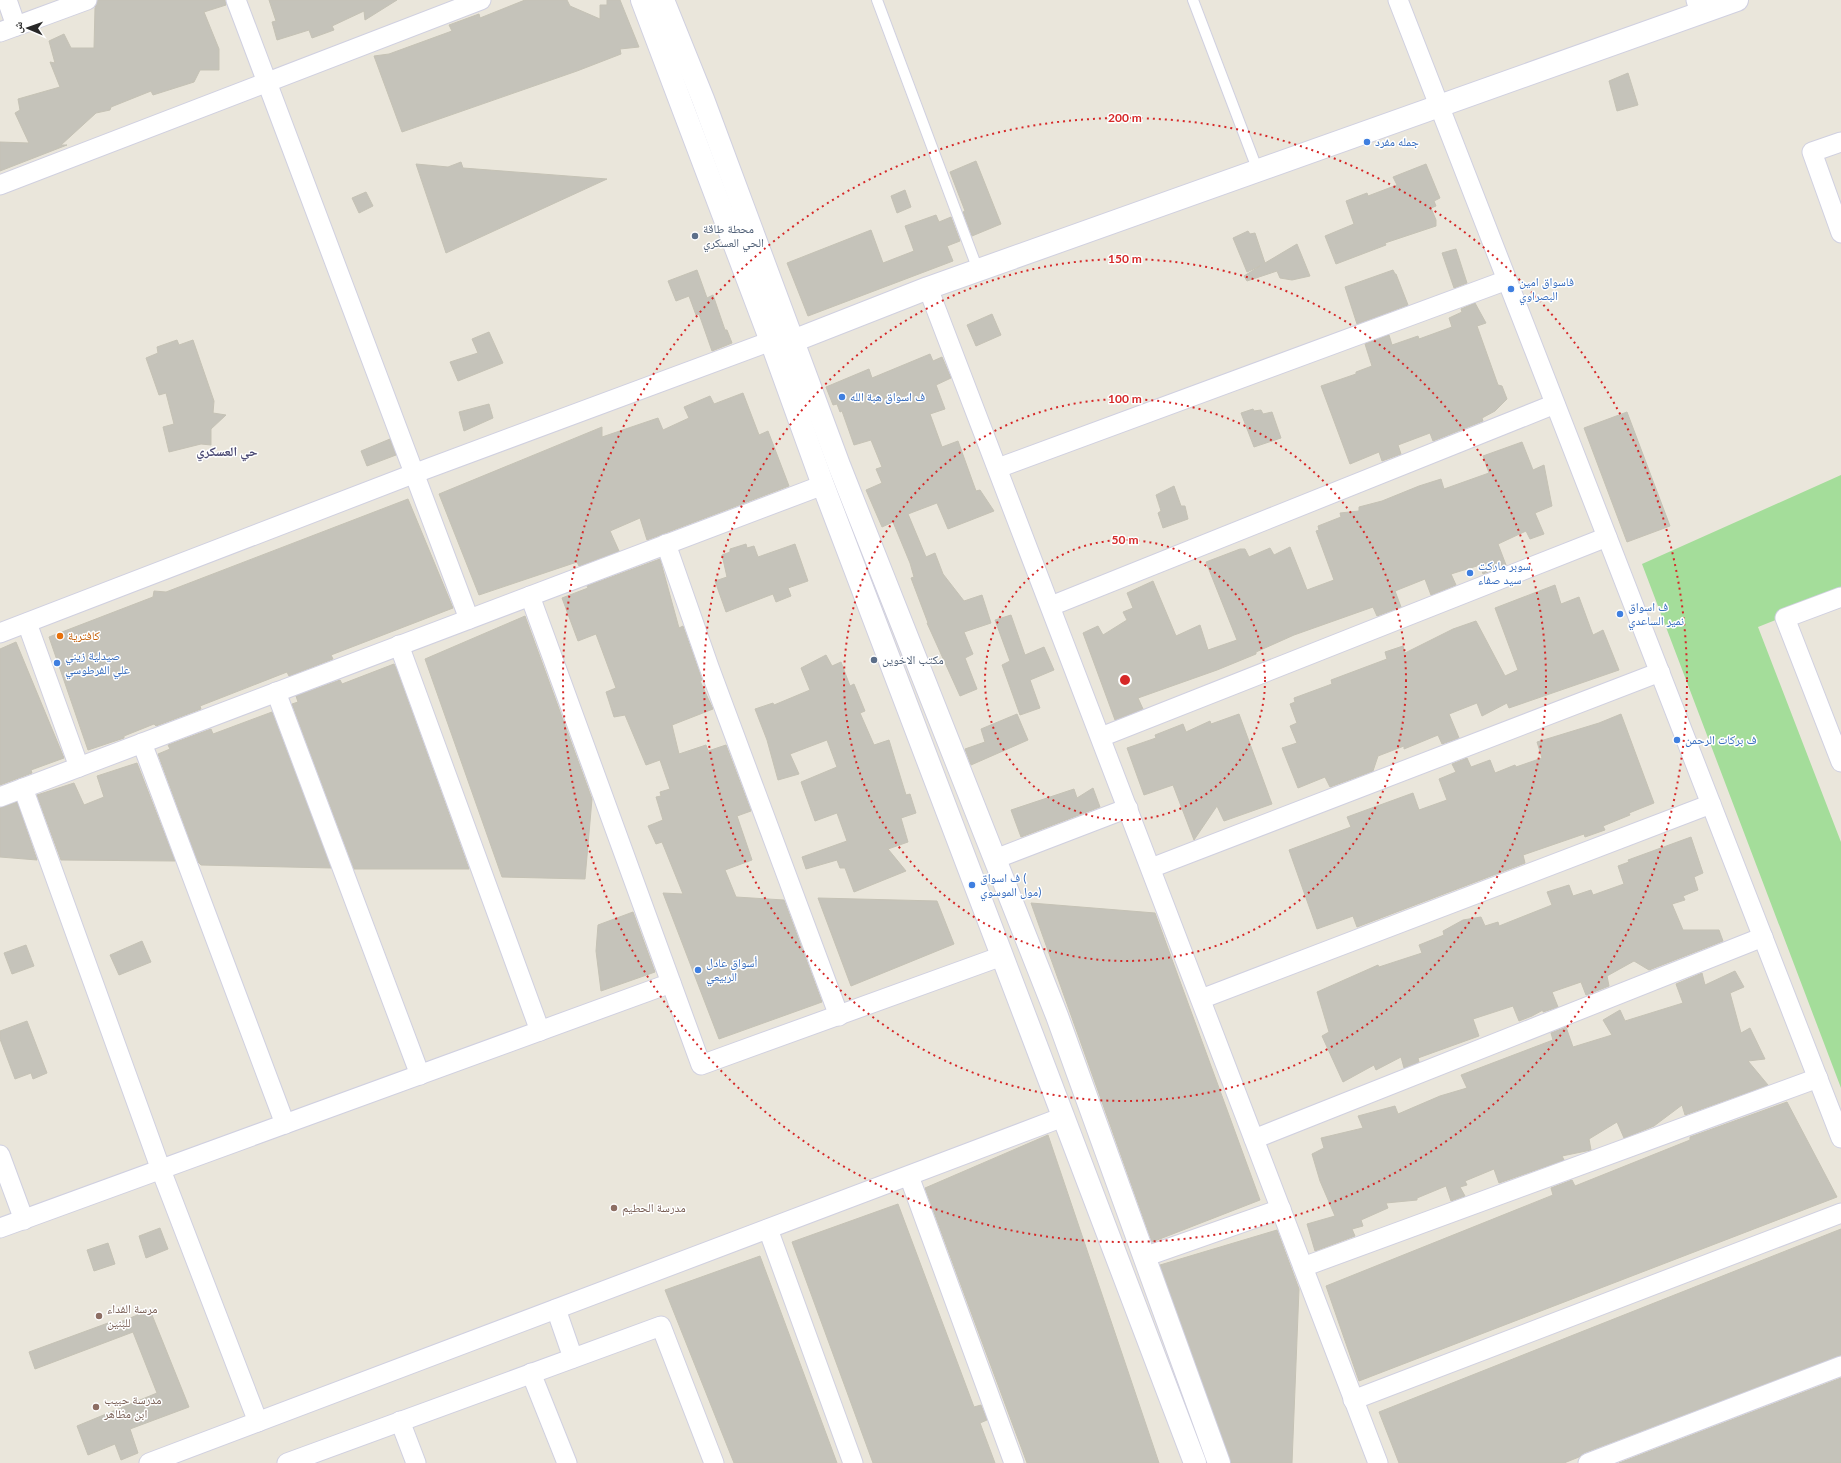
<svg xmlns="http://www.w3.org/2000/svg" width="1841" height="1463" font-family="Lato,'Noto Naskh Arabic',sans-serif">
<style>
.green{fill:#a4dd9a}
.building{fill:#c5c3ba;stroke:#c5c2b5}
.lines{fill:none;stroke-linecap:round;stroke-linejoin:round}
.service-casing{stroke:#d0d0e0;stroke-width:12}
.minor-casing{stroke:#d0d0e0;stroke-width:21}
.tertiary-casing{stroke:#d0d0e0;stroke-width:24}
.service{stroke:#fff;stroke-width:10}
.minor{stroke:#fff;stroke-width:19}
.tertiary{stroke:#fff;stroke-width:22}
.ring{fill:none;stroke:#d62828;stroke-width:2;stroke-dasharray:2 4}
.shop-dot{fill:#3f7fe0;stroke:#fff;stroke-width:1.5}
.service-dot{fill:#5c6f8a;stroke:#fff;stroke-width:1.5}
.food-dot{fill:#e8710a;stroke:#fff;stroke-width:1.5}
.education-dot{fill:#8d6e63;stroke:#fff;stroke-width:1.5}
.labels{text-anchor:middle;stroke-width:3;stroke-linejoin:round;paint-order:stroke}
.shop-label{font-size:12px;fill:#366cbe;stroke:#fff;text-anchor:start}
.service-label{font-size:12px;fill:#4e5e75;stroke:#fff;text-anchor:start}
.food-label{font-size:12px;fill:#c56008;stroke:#fff;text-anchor:start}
.education-label{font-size:12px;fill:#785e54;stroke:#fff;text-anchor:start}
.neighbourhood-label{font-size:13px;font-weight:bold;fill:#4d4c75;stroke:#fff}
.centre{fill:#d62828;stroke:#fff;stroke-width:2}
.ring-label{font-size:12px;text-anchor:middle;font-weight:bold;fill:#d62828;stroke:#fff;stroke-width:3;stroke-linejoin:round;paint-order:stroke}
</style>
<rect width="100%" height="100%" fill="#eae6db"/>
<polygon class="green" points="1841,475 1841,594 1758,627 1841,842 1841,1088 1642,564"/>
<g class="building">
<polygon points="98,0 225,0 226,5 204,12 219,49 219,70 200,70 194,82 153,95 151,91 111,107 110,110 96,113 61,145 67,145 0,171 0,142 29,143 15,113 20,110 18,99 60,87 50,62 55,63 49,41 64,34 71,48 94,48 95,8"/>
<polygon points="269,0 397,0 365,20 364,11 332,26 334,30 312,38 309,30 277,40 272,22 276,21"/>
<polygon points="525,0 567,0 570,6 600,19 600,5 607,5 607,0 620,0 639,47 620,49 621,54 577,71 402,132 374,56 389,54 452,31 449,25 479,14 480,18"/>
<polygon points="1628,73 1638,105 1617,111 1609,81"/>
<polygon points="976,161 1001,224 972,236 963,212 965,211 950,172"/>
<polygon points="461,162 463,168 607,179 446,253 416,164 448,167"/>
<polygon points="1426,164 1440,198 1434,201 1436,206 1431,208 1436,220 1436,226 1385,243 1386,245 1336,264 1325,236 1354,224 1346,201 1367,193 1368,196 1397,185 1393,177"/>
<polygon points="905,190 911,207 897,213 891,196"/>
<polygon points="366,192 373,206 359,213 352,198"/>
<polygon points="936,215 939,222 951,217 960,241 947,246 953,261 808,316 787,263 871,230 883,263 914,251 905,226"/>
<polygon points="1248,231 1250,234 1255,233 1265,263 1297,244 1310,276 1292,280 1280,278 1277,271 1247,281 1244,276 1260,266 1247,272 1233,238"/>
<polygon points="1456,249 1467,283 1454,288 1442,253"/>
<polygon points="697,270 707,298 713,295 725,330 727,330 732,343 712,351 699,314 696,315 689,296 676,301 668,281"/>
<polygon points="1393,270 1395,274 1396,274 1408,305 1357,324 1345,287"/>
<polygon points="1475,303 1486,323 1477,326 1498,385 1502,386 1507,399 1495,411 1482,418 1483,421 1433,441 1430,433 1398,445 1401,454 1382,461 1379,452 1350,464 1321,386 1356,374 1356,372 1372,366 1365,344 1389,335 1392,345 1418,336 1419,339 1452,327 1449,318 1462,312 1461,309"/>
<polygon points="992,314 1001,335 976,346 967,325"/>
<polygon points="489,332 503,363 458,381 450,362 478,353 472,339"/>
<polygon points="177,340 179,345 193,340 214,401 213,413 226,415 211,429 211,445 201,444 169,452 163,427 174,424 166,393 159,395 146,358 158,353 157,347"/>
<polygon points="930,354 933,361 942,357 951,378 936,385 945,409 930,414 942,447 958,441 976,491 980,490 994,511 948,529 937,503 908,514 926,557 935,553 943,574 964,601 982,595 991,623 964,632 973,654 965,658 977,689 960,696 927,623 928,623 911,578 914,577 910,563 893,522 882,527 866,490 882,483 876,469 882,467 871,440 854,445 842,411 840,412 837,404 833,405 826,387 869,369 872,378"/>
<polygon points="743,393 759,435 768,431 789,486 647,540 640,518 610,531 619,551 579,566 577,562 479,595 439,494 602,427 602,437 658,418 663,430 689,418 684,407 710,396 714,404"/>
<polygon points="489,404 493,418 464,431 459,412"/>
<polygon points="1253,409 1254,411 1261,410 1263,414 1272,412 1281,438 1254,447 1241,413"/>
<polygon points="1627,412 1670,526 1627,542 1584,428"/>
<polygon points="390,439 396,455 367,466 361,451"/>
<polygon points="1522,442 1533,470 1544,465 1552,506 1535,513 1544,534 1530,539 1526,531 1498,544 1506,565 1483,574 1480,565 1451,574 1456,585 1431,595 1425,579 1395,591 1401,607 1377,616 1373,607 1294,635 1256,652 1256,654 1217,670 1138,698 1143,709 1115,720 1083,633 1098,626 1103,635 1127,620 1123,612 1133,608 1127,593 1153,581 1176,636 1200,625 1208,650 1237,640 1206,562 1240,549 1245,549 1249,557 1270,548 1274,555 1290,547 1307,590 1334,580 1316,531 1319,530 1318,526 1341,517 1340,513 1359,511 1359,507 1382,501 1419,486 1441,479 1444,489 1489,473 1483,456"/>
<polygon points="1174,486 1181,506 1185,506 1188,519 1163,528 1158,513 1161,511 1156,495"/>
<polygon points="408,499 453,608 331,655 333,659 289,676 287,672 200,706 201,709 156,726 154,724 124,736 124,738 88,750 49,637 153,597 154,591 166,592"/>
<polygon points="746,544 747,548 754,546 758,557 795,544 808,581 788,588 791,596 776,602 773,594 726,612 715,581 727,577 722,555 730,552 730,549"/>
<polygon points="660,559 679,628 683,626 702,680 700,681 713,709 672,725 679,754 706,745 708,751 726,745 751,811 737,816 752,860 725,870 736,897 784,900 822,1002 719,1039 663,893 683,894 662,842 656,844 648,826 663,820 656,797 661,796 660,792 670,789 660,760 646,765 625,715 614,717 606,692 616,688 596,634 578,641 562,598 588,588 587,586"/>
<polygon points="1555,585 1561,604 1579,597 1593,635 1603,630 1619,670 1509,708 1507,703 1482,716 1477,703 1449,714 1459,738 1442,744 1438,735 1404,749 1404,746 1378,756 1373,771 1330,787 1325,777 1298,788 1282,748 1297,743 1290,726 1297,723 1290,704 1295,702 1294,698 1332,684 1331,680 1387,659 1385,652 1403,646 1405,653 1453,629 1476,621 1505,676 1518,670 1495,608"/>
<polygon points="1011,615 1025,655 1044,647 1054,670 1030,680 1040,708 1020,715 1002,665 1010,661 995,620"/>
<polygon points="525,616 592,799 585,879 502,877 425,659"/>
<polygon points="16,642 64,758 31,770 32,773 0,785 0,649"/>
<polygon points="826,655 832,666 841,662 850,686 854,684 865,711 860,713 874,745 889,740 906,795 910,794 916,813 901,818 908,842 888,849 906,871 854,892 845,868 840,868 837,860 806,869 802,857 847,841 837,813 815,821 801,782 837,767 827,740 790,754 799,774 778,780 767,740 755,709 773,703 774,705 810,690 801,668"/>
<polygon points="394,664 396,668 469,869 354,869 292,704 298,702 296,696 340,680 342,684"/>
<polygon points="272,712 331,868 201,865 198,862 158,754 170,749 168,745 211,729 213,734"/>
<polygon points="1017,714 1028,740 971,765 965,749 985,742 981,729"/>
<polygon points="1239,714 1272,804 1224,821 1217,806 1194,840 1173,785 1144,795 1127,748 1156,738 1155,735 1183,724 1186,732 1210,721 1211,724"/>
<polygon points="1621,714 1654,803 1629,813 1630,815 1603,826 1605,830 1585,837 1584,834 1523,855 1525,863 1357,927 1353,916 1317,929 1289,850 1351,827 1347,817 1413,793 1419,810 1447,800 1439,779 1456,772 1452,764 1467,758 1471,767 1490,760 1495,773 1515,765 1516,767 1542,758 1537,742 1599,723"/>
<polygon points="137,763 175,861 61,860 37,795 74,783 84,805 104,797 97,776"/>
<polygon points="1093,788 1100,807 1021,837 1011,810 1074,789 1077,798"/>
<polygon points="17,802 37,860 0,857 0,808"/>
<polygon points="1691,837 1703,873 1694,877 1698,890 1683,896 1685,900 1672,904 1683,930 1719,930 1723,941 1649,970 1634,961 1607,976 1609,986 1586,995 1581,982 1552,992 1558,1007 1543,1012 1543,1010 1532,1016 1519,1021 1513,1006 1473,1019 1479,1036 1418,1058 1419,1062 1404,1068 1401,1057 1376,1070 1374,1065 1343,1082 1322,1036 1329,1032 1317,992 1378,965 1379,967 1422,953 1419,945 1444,935 1443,931 1463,920 1481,917 1485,926 1498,922 1499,926 1552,905 1547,892 1569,885 1573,896 1591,890 1593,895 1624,884 1618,866 1629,862 1628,860"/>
<polygon points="818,898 937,901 954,944 851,986"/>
<polygon points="1031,903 1155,913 1260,1200 1152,1242"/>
<polygon points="633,912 655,972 601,991 596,951 598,925"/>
<polygon points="142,941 151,962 119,975 110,955"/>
<polygon points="26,945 34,966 12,974 4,953"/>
<polygon points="1735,971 1744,987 1730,993 1741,1033 1750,1028 1765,1059 1748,1061 1768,1085 1685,1115 1682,1105 1654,1126 1624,1138 1617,1122 1589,1139 1591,1150 1562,1156 1564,1160 1499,1183 1494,1169 1465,1181 1467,1185 1460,1187 1465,1196 1451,1201 1446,1186 1417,1198 1417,1200 1386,1203 1388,1208 1361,1220 1363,1226 1352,1229 1355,1236 1315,1251 1307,1224 1335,1216 1320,1181 1312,1154 1324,1148 1321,1138 1363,1128 1358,1116 1395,1106 1398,1114 1440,1096 1467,1088 1461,1075 1553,1040 1551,1033 1566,1027 1573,1047 1612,1035 1603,1020 1620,1010 1625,1021 1683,1003 1676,984 1702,973 1705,985"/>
<polygon points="27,1021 47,1073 33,1079 31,1073 15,1079 0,1039 0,1031"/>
<polygon points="1787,1102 1837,1197 1359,1381 1326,1286 1553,1195 1551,1188 1572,1180 1575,1186 1690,1140 1690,1137"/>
<polygon points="1048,1135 1159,1463 1027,1463 925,1188"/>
<polygon points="898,1204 974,1407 981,1405 987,1420 980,1423 995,1463 873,1463 792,1242"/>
<polygon points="160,1228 168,1249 146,1258 139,1236"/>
<polygon points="1841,1229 1841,1355 1584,1453 1579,1457 1564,1463 1399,1463 1379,1412"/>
<polygon points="1277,1230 1299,1289 1292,1463 1231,1463 1160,1265"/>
<polygon points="108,1243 115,1264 94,1271 87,1250"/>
<polygon points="760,1256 837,1463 734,1463 665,1290"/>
<polygon points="150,1310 189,1407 130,1429 138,1453 121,1460 115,1444 88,1455 77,1426 157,1393 133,1332 35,1369 29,1352 108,1323 110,1326"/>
<polygon points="1841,1378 1841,1463 1619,1463"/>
</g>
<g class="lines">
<defs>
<g id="service">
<polyline points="877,0 978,270"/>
<polyline points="1193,0 1258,171"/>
</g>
<g id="minor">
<polyline points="7,0 16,26"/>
<polyline points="236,0 469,619"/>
<polyline points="1398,0 1841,1138"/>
<polyline points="1696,0 1700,13"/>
<polyline points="0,32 87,0"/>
<polyline points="1841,142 1812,152 1841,233"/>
<polyline points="0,185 481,0"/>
<polyline points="928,288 1378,1463"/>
<polyline points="998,468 1507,280"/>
<polyline points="666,544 709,667 839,1016"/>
<polyline points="530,596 701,1065 1002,956"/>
<polyline points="1841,597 1785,618 1841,762"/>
<polyline points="1051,606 1555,404"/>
<polyline points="27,623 79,767"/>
<polyline points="0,633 413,474 771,341"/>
<polyline points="399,645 540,1031"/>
<polyline points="276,692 420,1075"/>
<polyline points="1101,737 1607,537"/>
<polyline points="142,743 285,1124"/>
<polyline points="23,788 161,1170 258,1422"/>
<polyline points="0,797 823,485"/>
<polyline points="995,859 1128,808"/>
<polyline points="1151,868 1660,672"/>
<polyline points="1201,999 1711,804"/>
<polyline points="1254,1139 1763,937"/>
<polyline points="0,1155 24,1220"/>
<polyline points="909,1176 1014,1463"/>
<polyline points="0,1228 671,983"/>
<polyline points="768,1229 853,1463"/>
<polyline points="1144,1257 1281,1209"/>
<polyline points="1303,1267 1818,1078"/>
<polyline points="556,1309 573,1358"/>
<polyline points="531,1373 567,1463"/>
<polyline points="1353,1400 1841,1213"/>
<polyline points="400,1421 416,1463"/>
<polyline points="149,1463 1063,1117"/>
<polyline points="287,1463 661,1326 714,1463"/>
<polyline points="1588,1463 1841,1366"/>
</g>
<g id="tertiary">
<polyline points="642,0 771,341 823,485 1195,1463"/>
<polyline points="663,0 703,99 839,465 1057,1016 1219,1463"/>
<polyline points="793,341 928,288 1737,0"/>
</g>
</defs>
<use href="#service" class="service-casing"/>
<use href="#minor" class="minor-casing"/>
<use href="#tertiary" class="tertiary-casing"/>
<use href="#service" class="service"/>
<use href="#minor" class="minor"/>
<use href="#tertiary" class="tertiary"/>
</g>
<g class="ring">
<circle cx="1125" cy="680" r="140"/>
<circle cx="1125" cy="680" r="281"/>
<circle cx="1125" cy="680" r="421"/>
<circle cx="1125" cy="680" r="562"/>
</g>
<g class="shop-dot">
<circle cx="1367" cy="142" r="4"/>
<circle cx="1511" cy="289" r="4"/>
<circle cx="842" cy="397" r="4"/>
<circle cx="1470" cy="573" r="4"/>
<circle cx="1620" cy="614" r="4"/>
<circle cx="57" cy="663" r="4"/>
<circle cx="1677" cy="740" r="4"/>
<circle cx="972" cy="885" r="4"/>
<circle cx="698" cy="970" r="4"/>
</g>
<g class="service-dot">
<circle cx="695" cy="236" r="4"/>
<circle cx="874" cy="660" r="4"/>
</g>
<circle class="food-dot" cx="60" cy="636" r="4"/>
<g class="education-dot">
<circle cx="614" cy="1208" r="4"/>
<circle cx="99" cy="1316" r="4"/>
<circle cx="96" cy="1407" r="4"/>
</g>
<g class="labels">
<g class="shop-label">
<text x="1375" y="146">جمله مفرد</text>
<text x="1519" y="286">فاسواق امين<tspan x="1519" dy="14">البصراوي</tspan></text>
<text x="850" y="401">ف اسواق هبة الله</text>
<text x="1478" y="570">سوبر ماركت<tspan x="1478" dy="14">سيد صفاء</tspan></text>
<text x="1628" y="611">ف اسواق<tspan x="1628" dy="14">نمير الساعدي</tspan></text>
<text x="65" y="660">صيدلية زيني<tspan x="65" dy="14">علي الفرطوسي</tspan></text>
<text x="1685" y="744">ف بركات الرحمن</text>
<text x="980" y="882">ف اسواق (<tspan x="980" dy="14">مول الموسوي)</tspan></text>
<text x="706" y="967">أسواق عادل<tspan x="706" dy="14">الربيعي</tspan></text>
</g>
<g class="service-label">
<text x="703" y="233">محطة طاقة<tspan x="703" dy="14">الحي العسكري</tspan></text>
<text x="882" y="664">مكتب الاخوين</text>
</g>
<g class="food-label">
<text x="68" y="640">كافترية</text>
</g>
<g class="education-label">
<text x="622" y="1212">مدرسة الحطيم</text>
<text x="107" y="1313">مرسة الفداء<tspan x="107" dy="14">للبنين</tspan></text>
<text x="104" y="1404">مدرسة حبيب<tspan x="104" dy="14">ابن مظاهر</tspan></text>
</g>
<g class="neighbourhood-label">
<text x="227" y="456">حي العسكري</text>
</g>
</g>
<circle cx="1125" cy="680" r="6" class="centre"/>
<g class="ring-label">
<text x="1125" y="122">200 m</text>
<text x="1125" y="263">150 m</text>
<text x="1125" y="403">100 m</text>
<text x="1125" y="544">50 m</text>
</g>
<g transform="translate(28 28) rotate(272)" stroke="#ffffff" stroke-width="3" paint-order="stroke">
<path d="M0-3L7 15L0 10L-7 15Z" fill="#282828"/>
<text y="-6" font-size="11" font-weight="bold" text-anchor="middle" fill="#282828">ش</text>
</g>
</svg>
